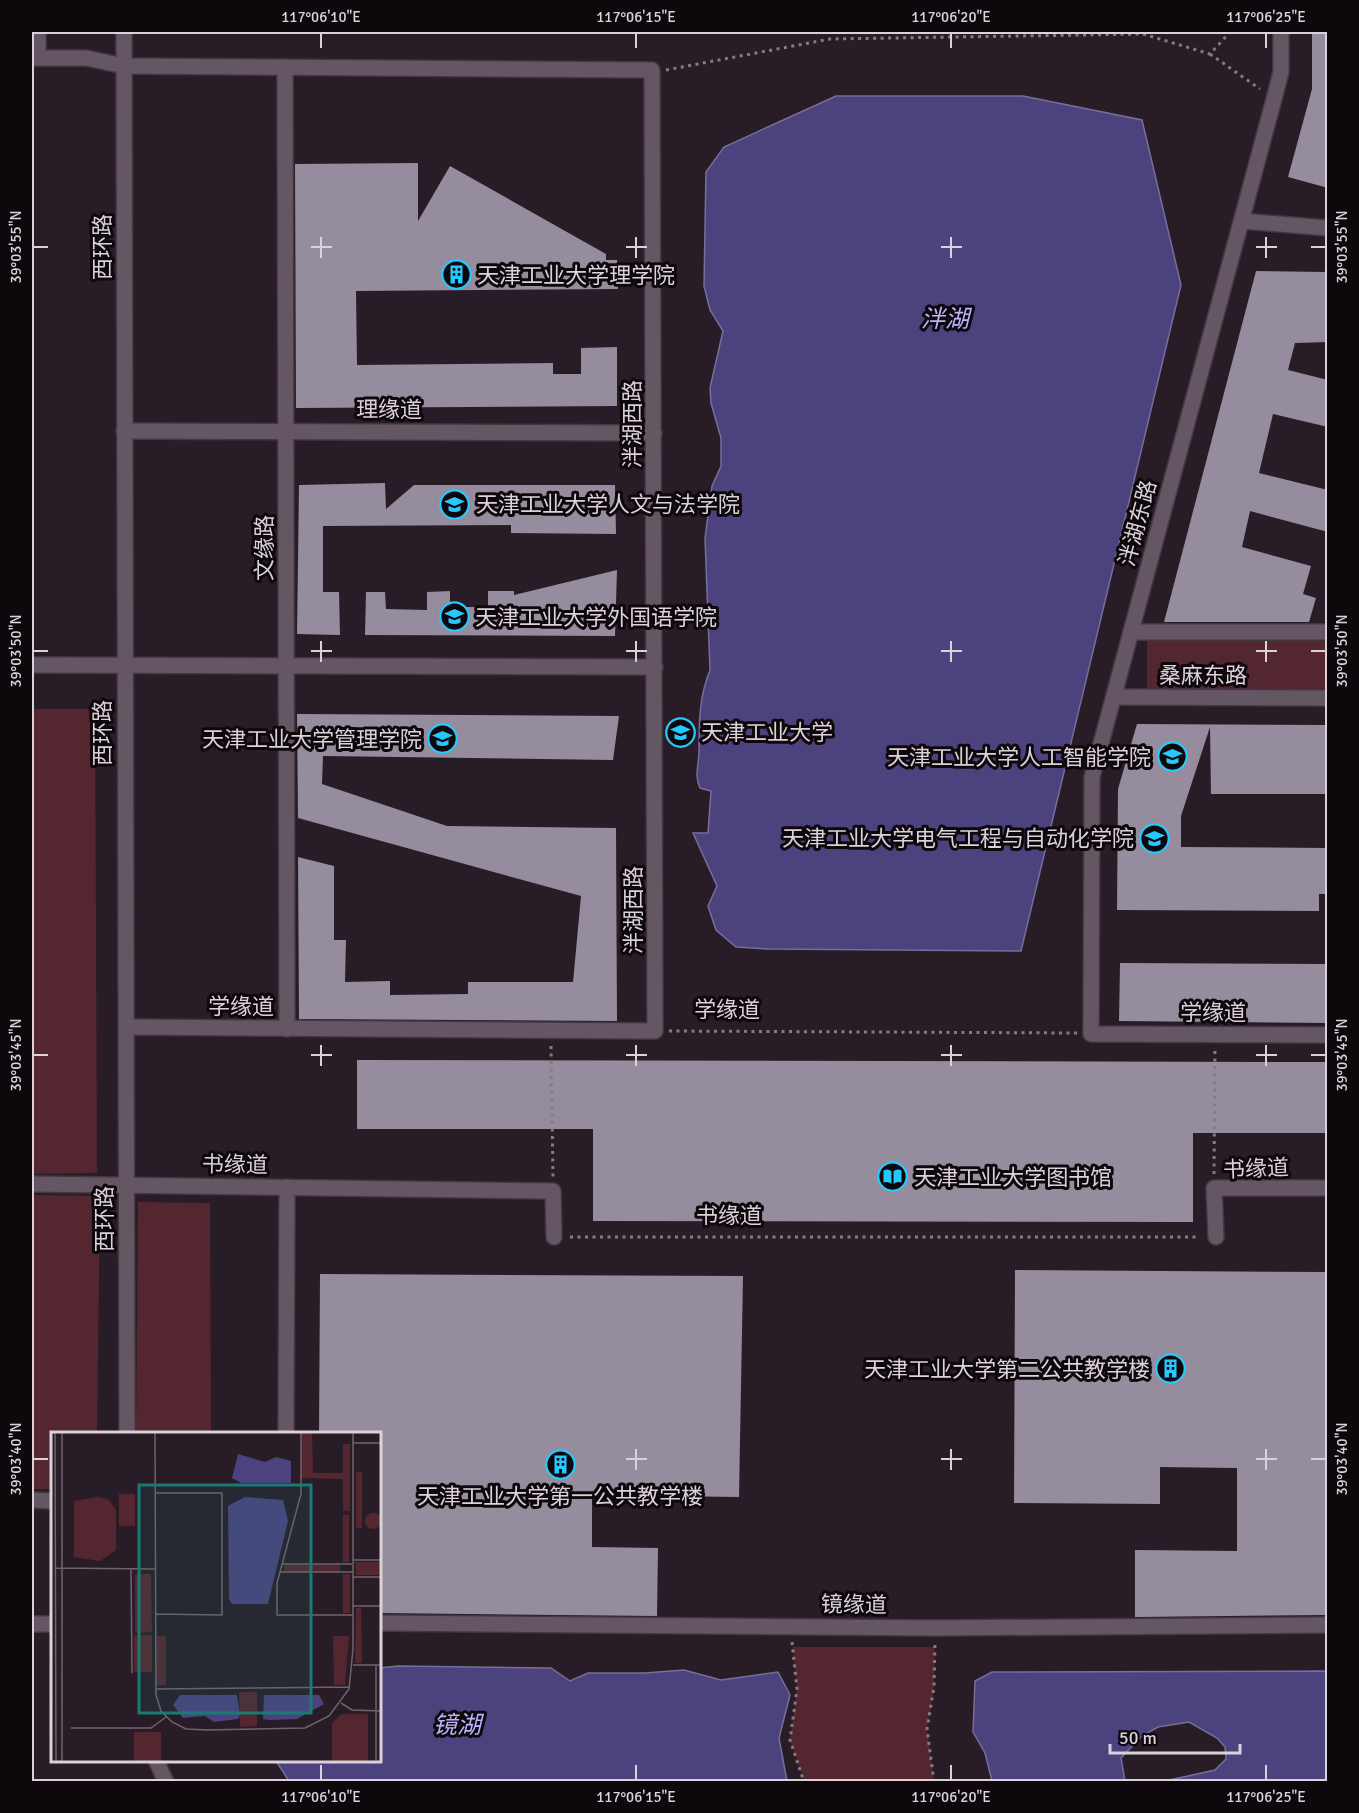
<svg xmlns="http://www.w3.org/2000/svg" width="1359" height="1813" font-family="Signika,'Noto Sans SC',sans-serif">
<style>
.green{fill:#542730}
.water{fill:#4c437e;stroke:#776e99;stroke-width:1.5}
.building{fill:#958c9d}
.lines{fill:none;stroke-linecap:round;stroke-linejoin:round}
.minor-casing{stroke:#413740;stroke-width:18}
.path{stroke:#867b85;stroke-width:3;stroke-dasharray:3 4.5;stroke-linecap:butt}
.minor{stroke:#645663;stroke-width:15}
.ticks{fill:none;stroke:#dad1d9;stroke-width:2}
.labels{text-anchor:middle;stroke-width:6;stroke-linejoin:round;paint-order:stroke}
.street-label{font-size:22px;fill:#dad1d9;stroke:#0e080d}
.poi-label{font-size:22px;fill:#dad1d9;stroke:#0e080d;text-anchor:start}
.water-label{font-size:24px;font-style:italic;fill:#bbb4fc;stroke:#0e080d}
.inset-road{fill:none;stroke:#6f646e;stroke-width:1.5}
.view{fill:#197b73;fill-opacity:0.15;stroke:#197b73;stroke-width:3}
.inset-edge{fill:none;stroke:#dad1d9;stroke-width:3}
.neatline{fill:none;stroke:#dad1d9;stroke-width:2}
.ticks-label{font-size:15px;text-anchor:middle;fill:#dad1d9}
</style>
<rect width="100%" height="100%" fill="#281c27"/>
<g class="green">
<rect x="1147" y="640" width="180" height="50"/>
<polygon points="32,709 95,709 97,1173 32,1174"/>
<polygon points="32,1195 100,1196 97,1433 52,1434 52,1489 32,1489"/>
<polygon points="138,1202 210,1203 211,1433 136,1433"/>
<polygon points="793,1647 935,1647 934,1687 927,1729 934,1781 804,1781 790,1740 797,1689"/>
</g>
<g class="water">
<path d="M836,96H1023L1142,120L1181,285L1021,951L768,949L736,947L716,930L708,906L717,886L693,833H708L711,791L700,788C694,775 699,765 699,751C699,722 699,697 710,670L705,538L712,486L721,466V438L711,403L710,388L723,331L710,310L704,286L706,172L724,147Z"/>
<polygon points="398,1666 551,1668 570,1681 588,1673 645,1673 684,1670 721,1680 778,1672 790,1695 779,1738 787,1781 289,1781 276,1761 380,1760 380,1668"/>
<polygon points="1327,1671 1327,1781 1165,1781 1215,1770 1226,1759 1225,1747 1217,1738 1189,1722 1158,1727 1142,1736 1121,1758 1125,1781 992,1781 985,1753 973,1732 975,1681 992,1672"/>
</g>
<g class="building">
<polygon points="1312,32 1328,32 1328,188 1288,177 1312,89"/>
<polygon points="418,163 418,221 450,166 606,254 606,260 617,260 618,289 356,291 357,365 553,363 553,374 581,374 581,348 617,347 617,406 296,408 295,164"/>
<polygon points="1256,271 1328,272 1328,342 1295,343 1288,370 1328,380 1328,427 1273,414 1259,473 1328,490 1328,532 1250,511 1242,547 1311,566 1303,594 1316,598 1309,622 1164,622"/>
<polygon points="385,483 386,509 414,485 615,485 616,534 511,533 511,525 323,526 323,592 339,592 340,635 297,634 299,485"/>
<polygon points="617,570 615,636 365,635 366,592 385,592 386,609 427,610 427,592 450,591 450,607 488,607 488,591 514,591 514,595"/>
<polygon points="297,714 619,716 613,760 323,756 322,784 447,826 616,828 617,1021 299,1019 298,857 334,866 334,940 346,940 345,982 390,981 390,995 468,994 468,982 573,982 581,896 298,818"/>
<polygon points="1137,724 1328,725 1328,794 1211,794 1210,727 1181,816 1181,847 1328,848 1328,894 1319,894 1319,911 1117,910 1118,789"/>
<polygon points="1120,963 1328,964 1328,1023 1119,1021"/>
<polygon points="357,1060 1328,1062 1328,1133 1193,1133 1193,1222 593,1221 593,1129 357,1129"/>
<polygon points="1015,1270 1328,1272 1328,1615 1135,1617 1135,1550 1237,1551 1237,1468 1160,1467 1160,1504 1014,1503"/>
<polygon points="320,1274 743,1276 739,1497 592,1495 592,1547 658,1548 657,1616 380,1613 380,1434 319,1434"/>
</g>
<g class="lines">
<defs>
<g id="minor">
<polyline points="38,32 38,58"/>
<polyline points="124,32 127,1434"/>
<polyline points="1281,32 1281,72 1274,99 1092,777 1091,1034 1328,1035"/>
<polyline points="32,58 86,58 124,66 652,70 655,1031 126,1027"/>
<polyline points="285,67 287,1029"/>
<polyline points="1242,221 1328,228"/>
<polyline points="124,431 654,433"/>
<polyline points="1131,632 1328,632"/>
<polyline points="32,665 655,667"/>
<polyline points="1114,697 1328,698"/>
<polyline points="32,1184 553,1191 554,1237"/>
<polyline points="1216,1237 1214,1188 1328,1188"/>
<polyline points="286,1434 287,1187"/>
<polyline points="32,1500 52,1501"/>
<polyline points="380,1623 935,1628 1328,1625"/>
<polyline points="32,1624 52,1624"/>
<polyline points="156,1760 166,1782"/>
</g>
</defs>
<use href="#minor" class="minor-casing"/>
<g class="path">
<polyline points="1210,54 1260,89"/>
<polyline points="666,70 830,39 1143,34 1210,54 1230,32"/>
<polyline points="669,1031 1077,1033"/>
<polyline points="551,1046 553,1177"/>
<polyline points="1214,1174 1215,1049"/>
<polyline points="570,1237 1200,1237"/>
<polyline points="792,1642 797,1689 790,1740 804,1782"/>
<polyline points="934,1782 927,1729 934,1687 935,1643"/>
</g>
<use href="#minor" class="minor"/>
</g>
<path class="ticks" d="M321,33V48M636,33V48M951,33V48M1266,33V48M321,237V258M636,237V258M951,237V258M1266,237V258M33,247H48M311,247H332M626,247H647M941,247H962M1256,247H1277M1311,247H1326M321,641V662M636,641V662M951,641V662M1266,641V662M33,651H48M311,651H332M626,651H647M941,651H962M1256,651H1277M1311,651H1326M321,1045V1066M636,1045V1066M951,1045V1066M1266,1045V1066M33,1055H48M311,1055H332M626,1055H647M941,1055H962M1256,1055H1277M1311,1055H1326M636,1449V1470M951,1449V1470M1266,1449V1470M33,1459H48M626,1459H647M941,1459H962M1256,1459H1277M1311,1459H1326M321,1765V1780M636,1765V1780M951,1765V1780M1266,1765V1780"/>
<defs>
<symbol id="building-ring" viewBox="-11 -11 22 22"><circle r="9.5" fill="#0e080d" stroke="#26c9fe" stroke-width="1.5"/><path d="M-4-6H4V6H1V3H-1V6H-4ZM-2.5-4.3h1.7v1.8h-1.7ZM.8-4.3h1.7v1.8H.8ZM-2.5-1h1.7V.8h-1.7ZM.8-1h1.7V.8H.8Z" fill="#26c9fe"/></symbol>
<symbol id="university-ring" viewBox="-11 -11 22 22"><circle r="9.5" fill="#0e080d" stroke="#26c9fe" stroke-width="1.5"/><path d="M0-5L7-2L0 1L-7-2ZM-4 1L0 2.5L4 1V4Q0 6-4 4Z" fill="#26c9fe"/></symbol>
<symbol id="library-ring" viewBox="-11 -11 22 22"><circle r="9.5" fill="#0e080d" stroke="#26c9fe" stroke-width="1.5"/><path d="M-6-4Q-3-5.5-.7-3.5V5Q-3 3-6 4ZM6-4Q3-5.5 .7-3.5V5Q3 3 6 4Z" fill="#26c9fe"/></symbol>
</defs>
<g fill-rule="evenodd">
<use href="#building-ring" x="440" y="258" width="33" height="33"/>
<use href="#university-ring" x="438" y="488" width="33" height="33"/>
<use href="#university-ring" x="438" y="600" width="33" height="33"/>
<use href="#university-ring" x="664" y="716" width="33" height="33"/>
<use href="#university-ring" x="426" y="722" width="33" height="33"/>
<use href="#university-ring" x="1156" y="740" width="33" height="33"/>
<use href="#university-ring" x="1138" y="822" width="33" height="33"/>
<use href="#library-ring" x="876" y="1160" width="33" height="33"/>
<use href="#building-ring" x="1154" y="1352" width="33" height="33"/>
<use href="#building-ring" x="544" y="1448" width="33" height="33"/>
</g>
<g class="labels">
<g class="street-label">
<text transform="translate(102 247) rotate(-90)" y="8">西环路</text>
<text x="389" y="417">理缘道</text>
<text transform="translate(632 424) rotate(-90)" y="8">泮湖西路</text>
<text transform="translate(1137 523) rotate(-75)" y="8">泮湖东路</text>
<text transform="translate(264 548) rotate(-90)" y="8">文缘路</text>
<text x="1203" y="683">桑麻东路</text>
<text transform="translate(102 733) rotate(-90)" y="8">西环路</text>
<text transform="translate(633 910) rotate(-90)" y="8">泮湖西路</text>
<text x="241" y="1014">学缘道</text>
<text x="727" y="1017">学缘道</text>
<text x="1213" y="1020">学缘道</text>
<text transform="translate(235 1164) rotate(1)" y="8">书缘道</text>
<text transform="translate(1256 1168) rotate(-2)" y="8">书缘道</text>
<text x="729" y="1223">书缘道</text>
<text transform="translate(104 1219) rotate(-90)" y="8">西环路</text>
<text transform="translate(854 1604) rotate(1)" y="8">镜缘道</text>
</g>
<g class="poi-label">
<text x="477" y="283">天津工业大学理学院</text>
<text x="476" y="512">天津工业大学人文与法学院</text>
<text x="475" y="625">天津工业大学外国语学院</text>
<text x="701" y="740">天津工业大学</text>
<text x="422" y="747" text-anchor="end">天津工业大学管理学院</text>
<text x="1151" y="765" text-anchor="end">天津工业大学人工智能学院</text>
<text x="1134" y="846" text-anchor="end">天津工业大学电气工程与自动化学院</text>
<text x="914" y="1185">天津工业大学图书馆</text>
<text x="1150" y="1377" text-anchor="end">天津工业大学第二公共教学楼</text>
<text x="560" y="1504" text-anchor="middle">天津工业大学第一公共教学楼</text>
</g>
<g class="water-label">
<text x="945" y="327">泮湖</text>
<text x="457" y="1733">镜湖</text>
</g>
</g>
<g transform="translate(51 1432)">
<rect width="330" height="330" fill="#281c27"/>
<path d="M250,0H261L262,41H292V12H299V79H292V47L250,46ZM305,40H311V96H305ZM68,62H84V94H68ZM48,65L58,68L65,78V118L49,129L23,125V69ZM314 89a8 8 0 1 1 16 0a8 8 0 1 1-16 0ZM292,83H298V130H292ZM304,130H330V143H305ZM233,133H289V140H233ZM84,142H100L101,200L84,201ZM292,142H299V181H292ZM305,176H310L311,231H304ZM83,203H101V240H83ZM106,204H115V253H105ZM282,204H298L294,253H283ZM188,260H206V294L189,295ZM290,282H317V330H281V291ZM83,300H110V330H83Z" fill="#542730"/>
<path d="M187,22L214,30L225,25L240,29V51H190L181,46ZM194,65L232,68L237,89L217,172H181L178,167L177,74ZM129,263H186L189,283L187,287L163,290L154,284L132,286L122,273ZM213,263H268L273,272L246,287L219,288L212,287Z" fill="#4c437e"/>
<path class="inset-road" d="M4,0L5,330M11,0V330M104,0L105,263L110,279L121,290L135,297L156,298L254,296L278,284L298,257L302,217V0M250,0V62L226,151V183H302M302,11H330M104,61H171V183L104,182M302,128H330M231,132H301M4,136L104,137M80,136L81,241M229,140H302M302,145H330M302,174H330M302,233H330M325,233V330M105,257L298,255M290,271L301,278L330,279M20,296H100L115,285"/>
<path class="view" d="M88,53H260V281H88Z"/>
<rect width="330" height="330" class="inset-edge"/>
</g>
<rect width="1359" height="1813" fill="none" stroke="#0e080d" stroke-width="66"/>
<path d="M1110 1744v9h130v-9" fill="none" stroke="#dad1d9" stroke-width="3"/>
<text x="1119" y="1744" font-size="18" fill="#dad1d9" stroke="#0e080d" stroke-width="4.5" paint-order="stroke">50 m</text>
<rect x="33" y="33" width="1293" height="1747" class="neatline"/>
<g class="ticks-label">
<text x="321" y="22">117°06'10"E</text>
<text x="636" y="22">117°06'15"E</text>
<text x="951" y="22">117°06'20"E</text>
<text x="1266" y="22">117°06'25"E</text>
<text transform="translate(16 247) rotate(-90)" y="5">39°03'55"N</text>
<text transform="translate(1342 247) rotate(-90)" y="5">39°03'55"N</text>
<text transform="translate(16 651) rotate(-90)" y="5">39°03'50"N</text>
<text transform="translate(1342 651) rotate(-90)" y="5">39°03'50"N</text>
<text transform="translate(16 1055) rotate(-90)" y="5">39°03'45"N</text>
<text transform="translate(1342 1055) rotate(-90)" y="5">39°03'45"N</text>
<text transform="translate(16 1459) rotate(-90)" y="5">39°03'40"N</text>
<text transform="translate(1342 1459) rotate(-90)" y="5">39°03'40"N</text>
<text x="321" y="1802">117°06'10"E</text>
<text x="636" y="1802">117°06'15"E</text>
<text x="951" y="1802">117°06'20"E</text>
<text x="1266" y="1802">117°06'25"E</text>
</g>
</svg>
